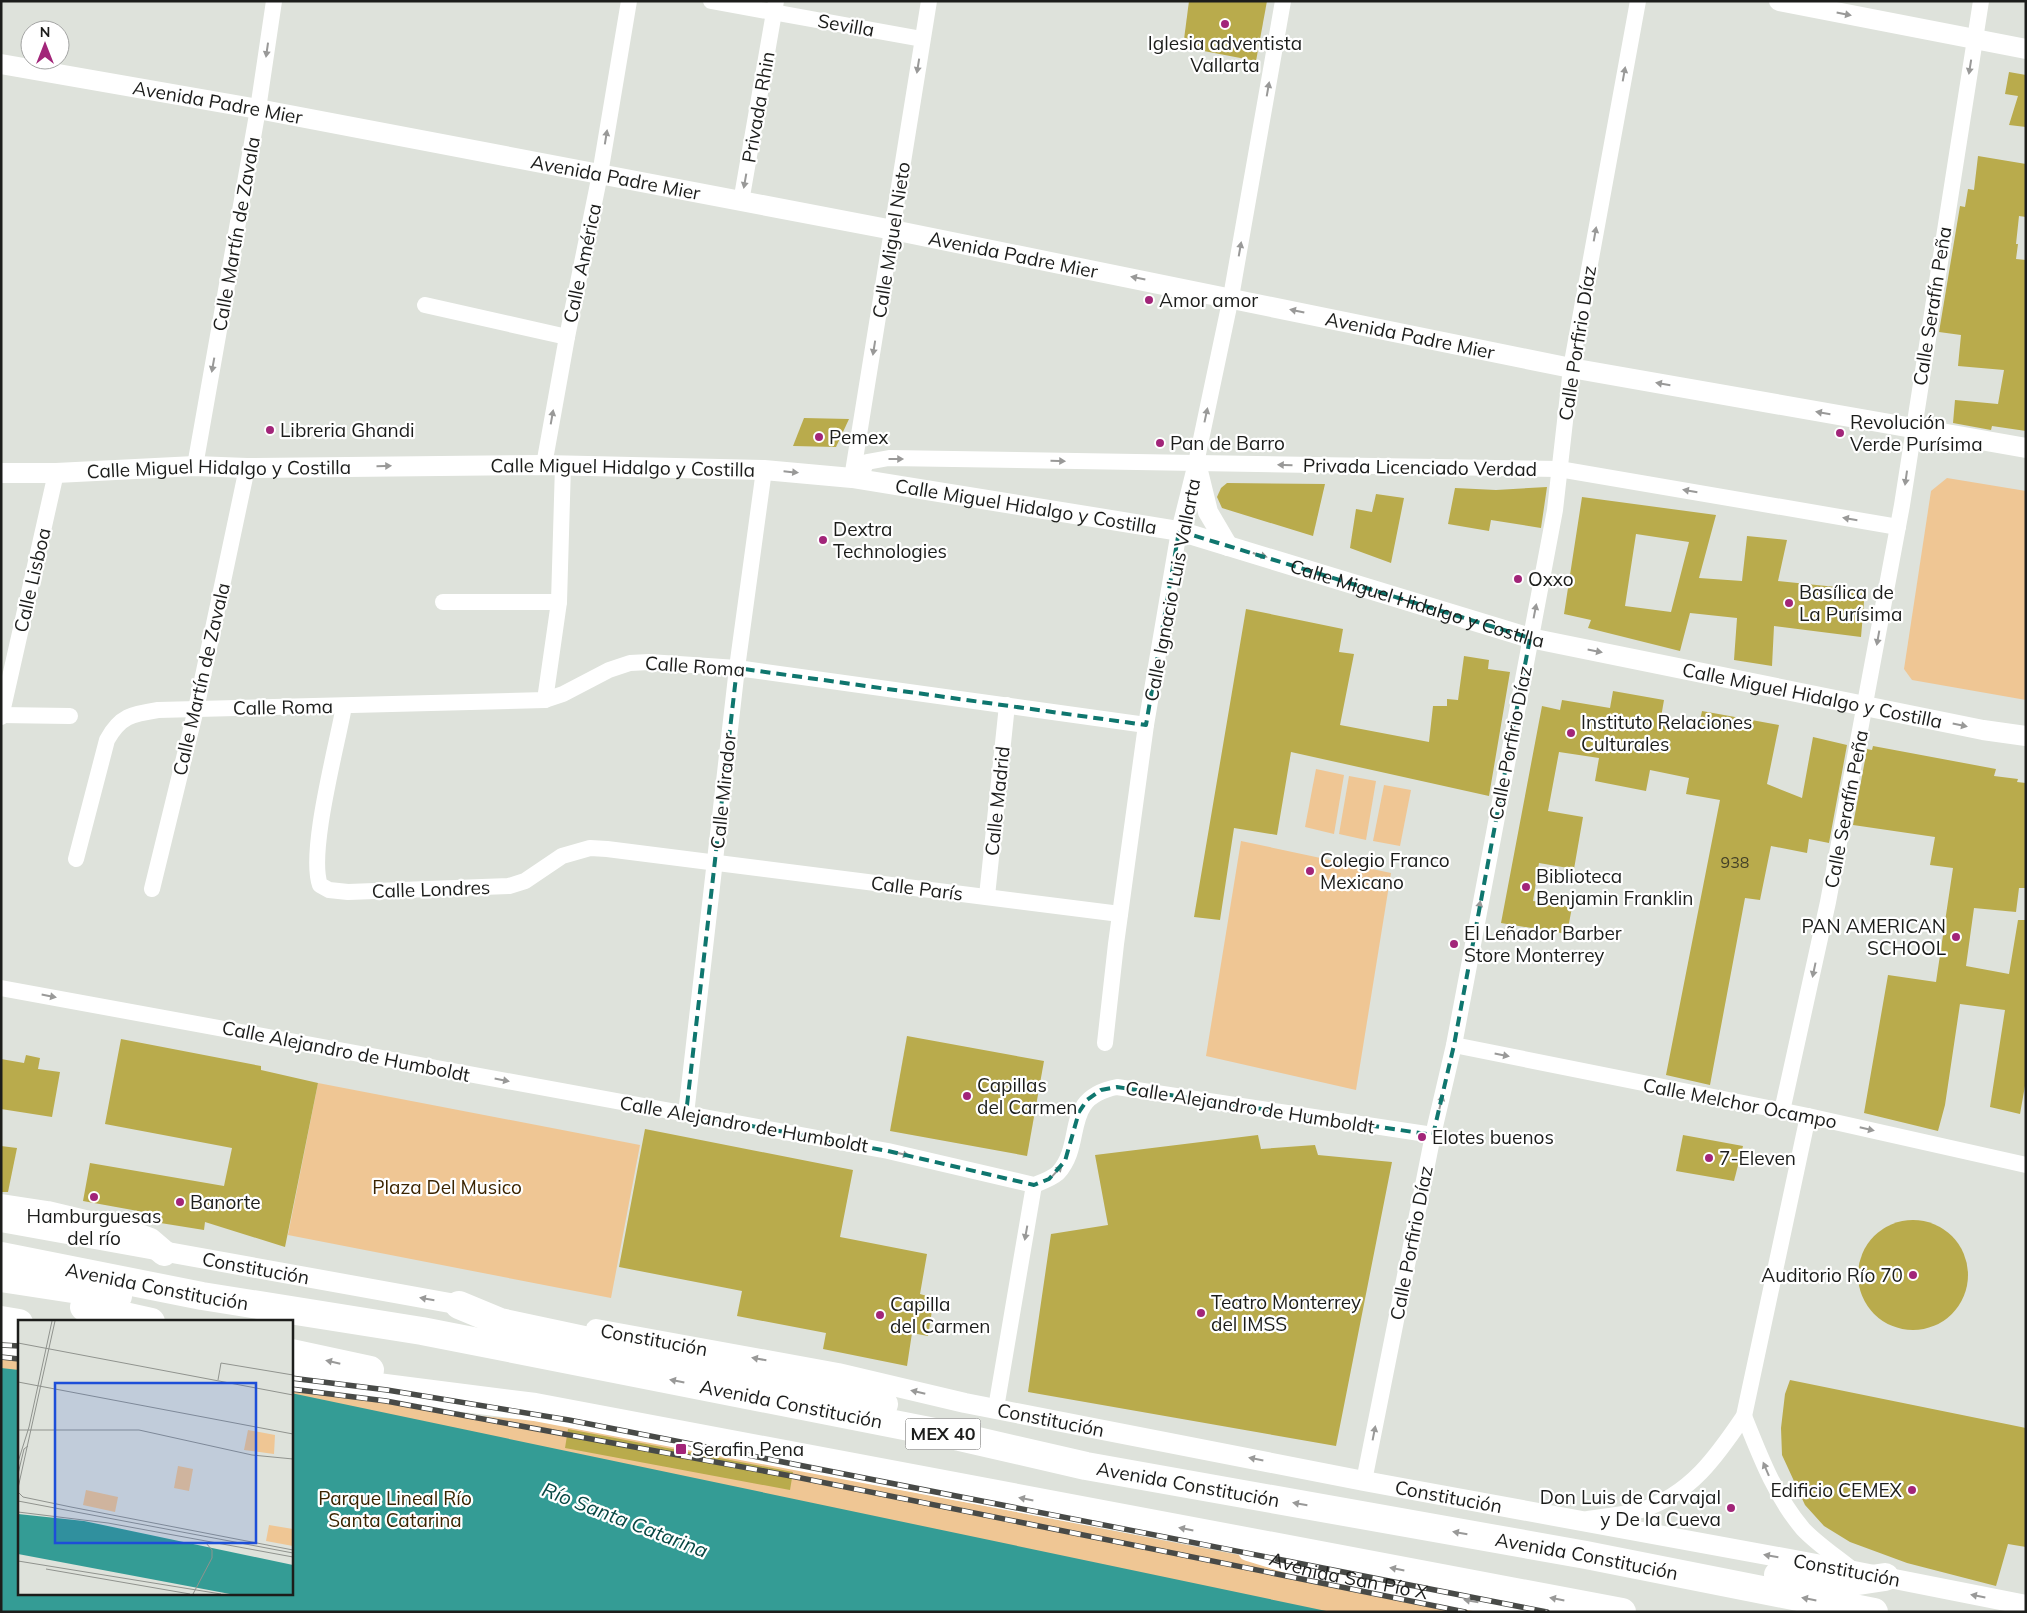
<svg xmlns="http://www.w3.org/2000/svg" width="2027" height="1613" font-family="Mulish,sans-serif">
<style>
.green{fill:#efc694}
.water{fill:#349c95}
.building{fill:#b9ab4c;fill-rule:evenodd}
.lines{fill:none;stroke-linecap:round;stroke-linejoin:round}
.minor{stroke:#fff;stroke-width:16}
.tertiary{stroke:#fff;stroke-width:20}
.primary{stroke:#fff;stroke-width:26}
.trunk{stroke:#fff;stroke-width:28}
.rail-casing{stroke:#484a47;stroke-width:5.5}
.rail{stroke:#fff;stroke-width:4;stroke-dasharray:11;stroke-linecap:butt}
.oneway{fill:#999998}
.marked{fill:none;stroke:#0f766e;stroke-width:4;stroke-dasharray:10 6;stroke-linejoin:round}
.poi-dot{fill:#a22579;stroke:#fff;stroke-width:2}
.labels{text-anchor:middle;stroke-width:4.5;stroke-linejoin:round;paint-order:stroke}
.number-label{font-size:16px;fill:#434027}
.shield{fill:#fff;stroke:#60615f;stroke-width:1}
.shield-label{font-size:18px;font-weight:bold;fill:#1c1d1b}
.street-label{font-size:19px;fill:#1c1d1b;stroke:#fff}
.poi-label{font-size:19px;fill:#1c1d1b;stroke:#fff;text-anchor:start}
.park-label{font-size:19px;fill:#3b2401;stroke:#fff}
.water-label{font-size:20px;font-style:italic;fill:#074743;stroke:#fff}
.inset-road{fill:none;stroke:#90938e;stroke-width:1}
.view{fill:#1d4ed8;fill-opacity:0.15;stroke:#1d4ed8;stroke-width:2.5}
.inset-edge{fill:none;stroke:#1c1d1b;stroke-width:2.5}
</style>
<rect width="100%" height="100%" fill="#dee2db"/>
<g class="green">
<polygon points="1947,478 2026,491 2026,700 1912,680 1904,669 1931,491"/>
<polygon points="1316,769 1344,775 1334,834 1305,827"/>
<polygon points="1349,776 1376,781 1366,840 1339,834"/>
<polygon points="1384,785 1411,790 1400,846 1373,841"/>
<polygon points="1241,841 1391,873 1356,1090 1206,1056"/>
<polygon points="318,1083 640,1145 611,1298 288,1235"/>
<polygon points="1,1348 19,1350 19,1594 291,1594 291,1379 442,1413 543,1421 1536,1612 1,1612"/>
</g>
<polygon class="water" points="1,1368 19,1370 19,1594 291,1594 291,1393 1331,1612 1,1612"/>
<g class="building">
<polygon points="1189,1 1267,1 1256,61 1183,47"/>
<polygon points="2009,72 2026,75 2026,127 2009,125 2018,96 2005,94"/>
<polygon points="1978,156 2026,164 2026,217 2019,216 2016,244 2018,244 2016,259 2026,260 2026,431 1992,426 1991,430 1953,423 1955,400 1998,404 2004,370 1958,366 1961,335 1939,332 1960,206 1965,207 1968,189 1974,190"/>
<polygon points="804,418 849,419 836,447 793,446"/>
<polygon points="1227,483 1325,484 1313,536 1222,508 1217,497 1221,488"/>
<polygon points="1547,487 1541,528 1491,520 1489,531 1448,524 1455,488 1496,490"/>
<polygon points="1376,494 1404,498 1391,563 1350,548 1356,509 1372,512"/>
<path d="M1582,497L1716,515L1699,578L1742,581L1747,536L1787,540L1778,581L1865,590L1861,637L1774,626L1772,666L1734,660L1737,618L1690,613L1680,651L1588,628L1591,620L1564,614ZM1636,534L1689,542L1671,612L1625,606Z"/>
<polygon points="1246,609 1343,629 1339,652 1354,654 1340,725 1429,742 1433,706 1447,706 1447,699 1458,700 1464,656 1489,660 1488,669 1510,672 1489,796 1291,752 1277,835 1234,828 1220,920 1194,917"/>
<polygon points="1613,691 1664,700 1660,723 1698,730 1702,711 1779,725 1767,784 1802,798 1813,737 1847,745 1829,843 1809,839 1807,853 1771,846 1760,900 1745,898 1710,1085 1666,1075 1720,800 1686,794 1689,778 1650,770 1646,791 1595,781 1599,758 1559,752 1548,811 1583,817 1574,869 1539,863 1533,901 1572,907 1567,934 1501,923 1542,706 1560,710 1562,700 1610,708"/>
<polygon points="1873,746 1996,769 1994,776 2018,779 2017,782 2026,783 2026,888 2019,888 2016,912 1974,908 1966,966 2009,974 2018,920 2026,920 2026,1080 2020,1114 1990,1107 2005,1010 1960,1004 1945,1105 1938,1131 1864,1113 1888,975 1936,982 1953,868 1930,865 1935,837 1853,825 1867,749 1872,750"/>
<polygon points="907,1036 1044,1061 1027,1156 890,1131"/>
<polygon points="121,1039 261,1066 261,1070 318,1083 285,1247 205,1222 204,1230 148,1221 149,1213 83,1201 90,1163 224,1186 232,1148 105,1124"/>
<polygon points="26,1055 40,1058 38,1069 60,1072 52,1117 1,1109 1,1059 24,1063"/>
<polygon points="645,1129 853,1170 840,1237 927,1254 920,1294 934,1298 928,1336 912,1333 907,1366 823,1349 826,1333 737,1316 742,1291 619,1267"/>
<polygon points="1258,1135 1261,1149 1315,1145 1318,1155 1392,1162 1336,1446 1028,1392 1051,1234 1108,1225 1095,1155"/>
<polygon points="1683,1135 1743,1146 1734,1181 1676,1171"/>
<polygon points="1,1146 17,1148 8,1192 1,1192"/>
<circle cx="1913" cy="1275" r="55"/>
<polygon points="1790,1380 2026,1428 2026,1547 2008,1544 1996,1586 1907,1563 1850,1542 1824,1526 1805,1505 1782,1455 1781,1428 1785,1394"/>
<polygon points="568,1429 793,1472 790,1490 565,1448"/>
</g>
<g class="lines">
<g class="minor">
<polyline points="711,1 922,39"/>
<polyline points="741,202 776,1"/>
<polyline points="425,305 567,337"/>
<polyline points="544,465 567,337 600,174 629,1"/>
<polyline points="195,466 258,109 274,1"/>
<polyline points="852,478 929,1"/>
<polyline points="858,479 867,462 889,458 1559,469 1898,527"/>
<polyline points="443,602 559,602"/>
<polyline points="545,700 559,602 563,465"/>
<path d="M344,706C337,746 308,852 320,885L329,890L348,892L509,886L525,881L562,856L590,848L607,849L1120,914"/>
<polyline points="1,715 70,716"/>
<polyline points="1,717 56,473"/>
<path d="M76,859L107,740C120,716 132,714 158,710L545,700L563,694L609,670L630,663L649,662L737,668L1146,725"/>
<polyline points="152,889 196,709 247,468"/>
<polyline points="987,896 1007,705"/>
<path d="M1,988L888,1151L1034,1185C1042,1182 1051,1179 1058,1173C1086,1142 1060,1098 1117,1087L1433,1135"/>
<polyline points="1105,1043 1116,944 1146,725 1179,531 1196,463 1231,297 1283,1"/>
<polyline points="1454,1045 1808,1116 2026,1165"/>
<polyline points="1782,1111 1828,902 1902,505 1981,1"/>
<polyline points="686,1114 737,668 764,470"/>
<polyline points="996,1408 1034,1185"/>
<path d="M1744,1416C1760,1456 1775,1496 1803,1529C1817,1544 1837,1557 1854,1571"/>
<polyline points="1364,1481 1433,1135 1454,1045 1555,510 1571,368 1638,1"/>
<path d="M1588,1519C1606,1516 1624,1515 1641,1510C1690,1495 1717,1456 1744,1416L1808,1116"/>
</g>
<g class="tertiary">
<polyline points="1779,1 2026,49"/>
<path id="s1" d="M1,64L258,109L893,230L1571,368L2026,448"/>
<polyline points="1196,463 1208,512 1228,546"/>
<path id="s2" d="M1,473H56L195,466L247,468L544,465L764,470L852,478L1179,531L1530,638L1983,730L2026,736"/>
<path id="s3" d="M1,1222L472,1307"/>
<path id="s4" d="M596,1329L838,1373L965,1403L1364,1481L1854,1571L2026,1605"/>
<path id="s5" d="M1248,1551L1313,1571L1484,1603L1518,1612"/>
</g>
<polyline class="primary" points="1,1207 47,1214 131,1234 150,1241 164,1253"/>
<g class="trunk">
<path id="s6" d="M1,1256L202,1296L422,1331L960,1437L1086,1466L1586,1555L1874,1612"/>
<polyline points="1,1278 118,1296"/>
<polyline points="459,1305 500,1322 884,1404"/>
<polyline points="84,1307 151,1322"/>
<polyline points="1,1320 19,1323"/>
<polyline points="1,1342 19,1344"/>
<polyline points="291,1353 370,1370"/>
<polyline points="291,1376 535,1407 1622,1612"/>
<polyline points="1778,1575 1845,1583 1885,1577"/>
</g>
<defs>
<g id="rail">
<polyline points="1,1345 19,1346"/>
<polyline points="1,1357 19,1359"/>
<polyline points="291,1378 387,1390 569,1420 1547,1612"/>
<polyline points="291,1389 386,1401 791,1476 1465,1612"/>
</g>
</defs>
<use href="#rail" class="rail-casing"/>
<use href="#rail" class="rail"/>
</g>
<defs><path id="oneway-solid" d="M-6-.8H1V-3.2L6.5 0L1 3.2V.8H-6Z" transform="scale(1.25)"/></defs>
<g class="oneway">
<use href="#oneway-solid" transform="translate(1844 14) rotate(11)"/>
<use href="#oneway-solid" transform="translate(267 50) rotate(98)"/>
<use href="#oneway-solid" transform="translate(918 66) rotate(99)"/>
<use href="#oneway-solid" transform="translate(1970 67) rotate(99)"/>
<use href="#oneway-solid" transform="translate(1624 74) rotate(-80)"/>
<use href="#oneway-solid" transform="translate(1268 89) rotate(-80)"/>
<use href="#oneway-solid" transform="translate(606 137) rotate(-81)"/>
<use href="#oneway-solid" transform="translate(745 181) rotate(100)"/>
<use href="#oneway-solid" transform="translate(1595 234) rotate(-80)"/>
<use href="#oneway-solid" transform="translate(1240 249) rotate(-80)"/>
<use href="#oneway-solid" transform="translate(1138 278) rotate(-169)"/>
<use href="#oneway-solid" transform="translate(1297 311) rotate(-168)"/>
<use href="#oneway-solid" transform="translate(874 348) rotate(99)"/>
<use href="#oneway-solid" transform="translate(213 365) rotate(100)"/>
<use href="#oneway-solid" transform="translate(1663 384) rotate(-170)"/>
<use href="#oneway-solid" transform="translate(1823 413) rotate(-170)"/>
<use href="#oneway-solid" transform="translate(1206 415) rotate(-78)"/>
<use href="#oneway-solid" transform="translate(552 417) rotate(-80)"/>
<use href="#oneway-solid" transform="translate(896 459)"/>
<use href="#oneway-solid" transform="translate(1058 461) rotate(1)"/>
<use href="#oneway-solid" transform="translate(1285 465) rotate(-178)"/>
<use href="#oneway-solid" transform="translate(384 466) rotate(-1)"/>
<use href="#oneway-solid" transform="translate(791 472) rotate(6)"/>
<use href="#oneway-solid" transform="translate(1906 478) rotate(98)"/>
<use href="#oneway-solid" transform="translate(1690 491) rotate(-170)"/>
<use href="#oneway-solid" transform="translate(1850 519) rotate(-170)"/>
<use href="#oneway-solid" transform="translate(1260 555) rotate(16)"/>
<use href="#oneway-solid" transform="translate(1535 611) rotate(-79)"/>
<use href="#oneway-solid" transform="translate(1878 638) rotate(100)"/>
<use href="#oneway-solid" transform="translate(1595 651) rotate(11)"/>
<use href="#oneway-solid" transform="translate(1960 725) rotate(12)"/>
<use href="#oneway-solid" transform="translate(1479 908) rotate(-79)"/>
<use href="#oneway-solid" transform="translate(1814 970) rotate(102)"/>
<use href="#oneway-solid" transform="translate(49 996) rotate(11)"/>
<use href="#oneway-solid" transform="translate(1502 1055) rotate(11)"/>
<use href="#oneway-solid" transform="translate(502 1080) rotate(11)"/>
<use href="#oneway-solid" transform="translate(1441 1102) rotate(-77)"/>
<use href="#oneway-solid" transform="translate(1867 1129) rotate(13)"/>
<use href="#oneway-solid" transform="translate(902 1154) rotate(13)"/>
<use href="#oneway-solid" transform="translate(1057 1171) rotate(-48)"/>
<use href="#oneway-solid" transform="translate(1026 1233) rotate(100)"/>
<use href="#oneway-solid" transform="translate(427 1299) rotate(-170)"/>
<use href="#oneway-solid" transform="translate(759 1359) rotate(-170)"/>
<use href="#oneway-solid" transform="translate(333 1362) rotate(-167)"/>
<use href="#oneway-solid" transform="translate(677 1381) rotate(-169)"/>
<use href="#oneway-solid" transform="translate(918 1392) rotate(-167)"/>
<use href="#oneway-solid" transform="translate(1374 1433) rotate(-79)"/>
<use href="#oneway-solid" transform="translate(1256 1459) rotate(-169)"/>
<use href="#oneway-solid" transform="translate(1766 1469) rotate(-113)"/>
<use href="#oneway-solid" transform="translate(1026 1499) rotate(-169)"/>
<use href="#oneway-solid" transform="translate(1300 1504) rotate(-170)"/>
<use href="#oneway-solid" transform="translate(1186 1529) rotate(-169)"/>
<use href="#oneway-solid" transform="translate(1460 1533) rotate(-170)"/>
<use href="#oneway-solid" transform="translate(1771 1556) rotate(-170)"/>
<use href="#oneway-solid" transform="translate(1397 1569) rotate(-169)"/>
<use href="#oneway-solid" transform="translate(1978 1596) rotate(-169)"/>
<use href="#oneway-solid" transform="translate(1557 1599) rotate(-169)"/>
<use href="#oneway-solid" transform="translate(1809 1599) rotate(-169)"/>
<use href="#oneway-solid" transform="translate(1471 1601) rotate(-170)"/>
</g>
<path class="marked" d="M1179,531L1530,638L1454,1045L1433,1135L1117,1087L1101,1090L1087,1100L1079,1112L1065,1161L1049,1179L1034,1185L888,1151L686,1114L737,668L1146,725Z"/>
<g class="poi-dot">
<circle cx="1225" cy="24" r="5"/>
<circle cx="1149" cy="300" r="5"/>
<circle cx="270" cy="430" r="5"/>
<circle cx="1840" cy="433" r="5"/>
<circle cx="819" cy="437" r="5"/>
<circle cx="1160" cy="443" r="5"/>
<circle cx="823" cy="540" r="5"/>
<circle cx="1518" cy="579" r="5"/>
<circle cx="1789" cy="603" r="5"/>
<circle cx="1571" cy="733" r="5"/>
<circle cx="1310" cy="871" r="5"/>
<circle cx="1526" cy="887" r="5"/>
<circle cx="1956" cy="937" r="5"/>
<circle cx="1454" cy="944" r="5"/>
<circle cx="967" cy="1096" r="5"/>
<circle cx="1422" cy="1137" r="5"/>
<circle cx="1709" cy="1158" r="5"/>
<circle cx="94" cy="1197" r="5"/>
<circle cx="180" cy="1202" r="5"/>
<circle cx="1913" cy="1275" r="5"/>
<circle cx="1201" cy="1313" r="5"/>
<circle cx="880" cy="1315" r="5"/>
<rect x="675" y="1443" width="12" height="12" rx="2.5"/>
<circle cx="1912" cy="1490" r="5"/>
<circle cx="1731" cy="1508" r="5"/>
</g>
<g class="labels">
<g class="number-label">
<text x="1735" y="868">938</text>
</g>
<rect class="shield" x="905.5" y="1418.5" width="75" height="31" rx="4"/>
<g class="shield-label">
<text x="943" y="1440">MEX 40</text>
</g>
<g class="street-label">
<text transform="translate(846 25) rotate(10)" y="7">Sevilla</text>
<text dy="7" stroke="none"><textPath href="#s1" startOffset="220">Avenida Padre Mier</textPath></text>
<text transform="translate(758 107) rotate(-80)" y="7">Privada Rhin</text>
<text dy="7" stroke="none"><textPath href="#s1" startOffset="625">Avenida Padre Mier</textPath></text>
<text transform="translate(236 234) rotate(-80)" y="7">Calle Martín de Zavala</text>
<text transform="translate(891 240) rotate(-81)" y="7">Calle Miguel Nieto</text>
<text dy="7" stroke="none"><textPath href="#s1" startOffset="1030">Avenida Padre Mier</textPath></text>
<text transform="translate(582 263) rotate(-78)" y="7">Calle América</text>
<text transform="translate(1932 306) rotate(-81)" y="7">Calle Serafín Peña</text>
<text dy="7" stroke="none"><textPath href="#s1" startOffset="1435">Avenida Padre Mier</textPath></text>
<text transform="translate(1577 343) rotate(-81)" y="7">Calle Porfirio Díaz</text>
<text transform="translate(1420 467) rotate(1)" y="7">Privada Licenciado Verdad</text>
<text dy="7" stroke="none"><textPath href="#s2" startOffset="622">Calle Miguel Hidalgo y Costilla</textPath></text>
<text dy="7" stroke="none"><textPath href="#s2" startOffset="218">Calle Miguel Hidalgo y Costilla</textPath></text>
<text dy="7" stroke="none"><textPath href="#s2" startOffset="1028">Calle Miguel Hidalgo y Costilla</textPath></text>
<text transform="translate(32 580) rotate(-77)" y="7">Calle Lisboa</text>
<text transform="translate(1172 590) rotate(-79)" y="7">Calle Ignacio Luis Vallarta</text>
<text dy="7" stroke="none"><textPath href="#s2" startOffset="1432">Calle Miguel Hidalgo y Costilla</textPath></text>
<text transform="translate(695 666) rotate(4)" y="7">Calle Roma</text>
<text transform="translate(201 679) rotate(-77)" y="7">Calle Martín de Zavala</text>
<text dy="7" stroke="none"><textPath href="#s2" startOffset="1838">Calle Miguel Hidalgo y Costilla</textPath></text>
<text transform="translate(283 707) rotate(-1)" y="7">Calle Roma</text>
<text transform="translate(1510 743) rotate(-79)" y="7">Calle Porfirio Díaz</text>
<text transform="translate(723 791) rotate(-84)" y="7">Calle Mirador</text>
<text transform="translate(997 801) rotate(-84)" y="7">Calle Madrid</text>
<text transform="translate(1846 809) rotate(-79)" y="7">Calle Serafín Peña</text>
<text transform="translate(917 888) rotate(7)" y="7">Calle París</text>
<text transform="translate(431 889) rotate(-2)" y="7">Calle Londres</text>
<text transform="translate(346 1051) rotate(11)" y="7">Calle Alejandro de Humboldt</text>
<text transform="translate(1740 1103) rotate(11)" y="7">Calle Melchor Ocampo</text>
<text transform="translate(1250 1107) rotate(9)" y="7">Calle Alejandro de Humboldt</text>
<text transform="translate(744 1124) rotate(10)" y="7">Calle Alejandro de Humboldt</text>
<text transform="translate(1411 1243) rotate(-79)" y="7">Calle Porfirio Díaz</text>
<text dy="7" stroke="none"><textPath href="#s3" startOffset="259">Constitución</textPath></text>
<text dy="7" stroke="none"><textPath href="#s6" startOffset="159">Avenida Constitución</textPath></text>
<text dy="7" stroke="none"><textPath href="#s4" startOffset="59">Constitución</textPath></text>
<text dy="7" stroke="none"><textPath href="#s6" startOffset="804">Avenida Constitución</textPath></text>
<text dy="7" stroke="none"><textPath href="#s4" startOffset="464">Constitución</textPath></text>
<text dy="7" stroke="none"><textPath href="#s6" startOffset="1209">Avenida Constitución</textPath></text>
<text dy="7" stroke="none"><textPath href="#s4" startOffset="869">Constitución</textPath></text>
<text dy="7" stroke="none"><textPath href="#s6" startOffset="1614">Avenida Constitución</textPath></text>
<text dy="7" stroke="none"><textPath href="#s4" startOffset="1274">Constitución</textPath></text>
<text dy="7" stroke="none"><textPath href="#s5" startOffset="104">Avenida San Pío X</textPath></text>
</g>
<g class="poi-label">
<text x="1225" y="50" text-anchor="middle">Iglesia adventista<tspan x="1225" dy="22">Vallarta</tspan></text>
<text x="1159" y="307">Amor amor</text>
<text x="1850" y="429">Revolución<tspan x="1850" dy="22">Verde Purísima</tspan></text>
<text x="280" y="437">Libreria Ghandi</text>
<text x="829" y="444">Pemex</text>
<text x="1170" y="450">Pan de Barro</text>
<text x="833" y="536">Dextra<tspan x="833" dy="22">Technologies</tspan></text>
<text x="1528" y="586">Oxxo</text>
<text x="1799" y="599">Basílica de<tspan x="1799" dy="22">La Purísima</tspan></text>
<text x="1581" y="729">Instituto Relaciones<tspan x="1581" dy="22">Culturales</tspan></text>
<text x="1320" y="867">Colegio Franco<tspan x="1320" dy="22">Mexicano</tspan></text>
<text x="1536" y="883">Biblioteca<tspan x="1536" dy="22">Benjamin Franklin</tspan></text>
<text x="1946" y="933" text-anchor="end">PAN AMERICAN<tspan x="1946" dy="22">SCHOOL</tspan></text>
<text x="1464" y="940">El Leñador Barber<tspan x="1464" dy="22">Store Monterrey</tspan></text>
<text x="977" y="1092">Capillas<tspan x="977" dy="22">del Carmen</tspan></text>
<text x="1432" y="1144">Elotes buenos</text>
<text x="1719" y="1165">7-Eleven</text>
<text x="190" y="1209">Banorte</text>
<text x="94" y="1223" text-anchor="middle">Hamburguesas<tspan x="94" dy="22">del río</tspan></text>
<text x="1903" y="1282" text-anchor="end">Auditorio Río 70</text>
<text x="1211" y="1309">Teatro Monterrey<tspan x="1211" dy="22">del IMSS</tspan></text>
<text x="890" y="1311">Capilla<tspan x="890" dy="22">del Carmen</tspan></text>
<text x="692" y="1456">Serafin Pena</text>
<text x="1902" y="1497" text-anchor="end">Edificio CEMEX</text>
<text x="1721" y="1504" text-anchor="end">Don Luis de Carvajal<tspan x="1721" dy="22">y De la Cueva</tspan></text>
</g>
<g class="park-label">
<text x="447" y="1194">Plaza Del Musico</text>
<text x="395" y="1505">Parque Lineal Río<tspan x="395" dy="22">Santa Catarina</tspan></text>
</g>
<g class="water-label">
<text transform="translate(625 1520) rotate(21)" y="7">Río Santa Catarina</text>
</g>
</g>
<g transform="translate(18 1320)">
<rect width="275" height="275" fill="#dee2db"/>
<path d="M230,110L257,115L256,134L226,130ZM160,146L175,149L171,171L156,168ZM68,170L100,177L97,192L65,185ZM251,205L275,209V226L248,221Z" fill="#efc694"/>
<path d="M0,194L66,201L275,245V274H212L0,234Z" fill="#349c95"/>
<path class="inset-road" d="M0,23L275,75M200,60L203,43L275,55M0,62L275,114M0,110H121L234,135L275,139M0,142L11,107L34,1M0,154L6,129L10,126M0,168L37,1M0,172L5,177L53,187M0,181L275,233M53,187L275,230M0,192L90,203L275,237M0,241L203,274M28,249L172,274M175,274L194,238V230L188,223"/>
<path class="view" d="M37,63H238V223H37Z"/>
<rect width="275" height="275" class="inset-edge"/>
</g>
<rect width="2027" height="1613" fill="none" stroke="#1c1d1b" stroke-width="5"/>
<g transform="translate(45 45)"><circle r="24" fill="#ffffff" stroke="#a4a5a4"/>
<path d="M0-4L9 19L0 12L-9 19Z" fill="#a22579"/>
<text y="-8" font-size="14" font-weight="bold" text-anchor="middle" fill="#1c1d1b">N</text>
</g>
</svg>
